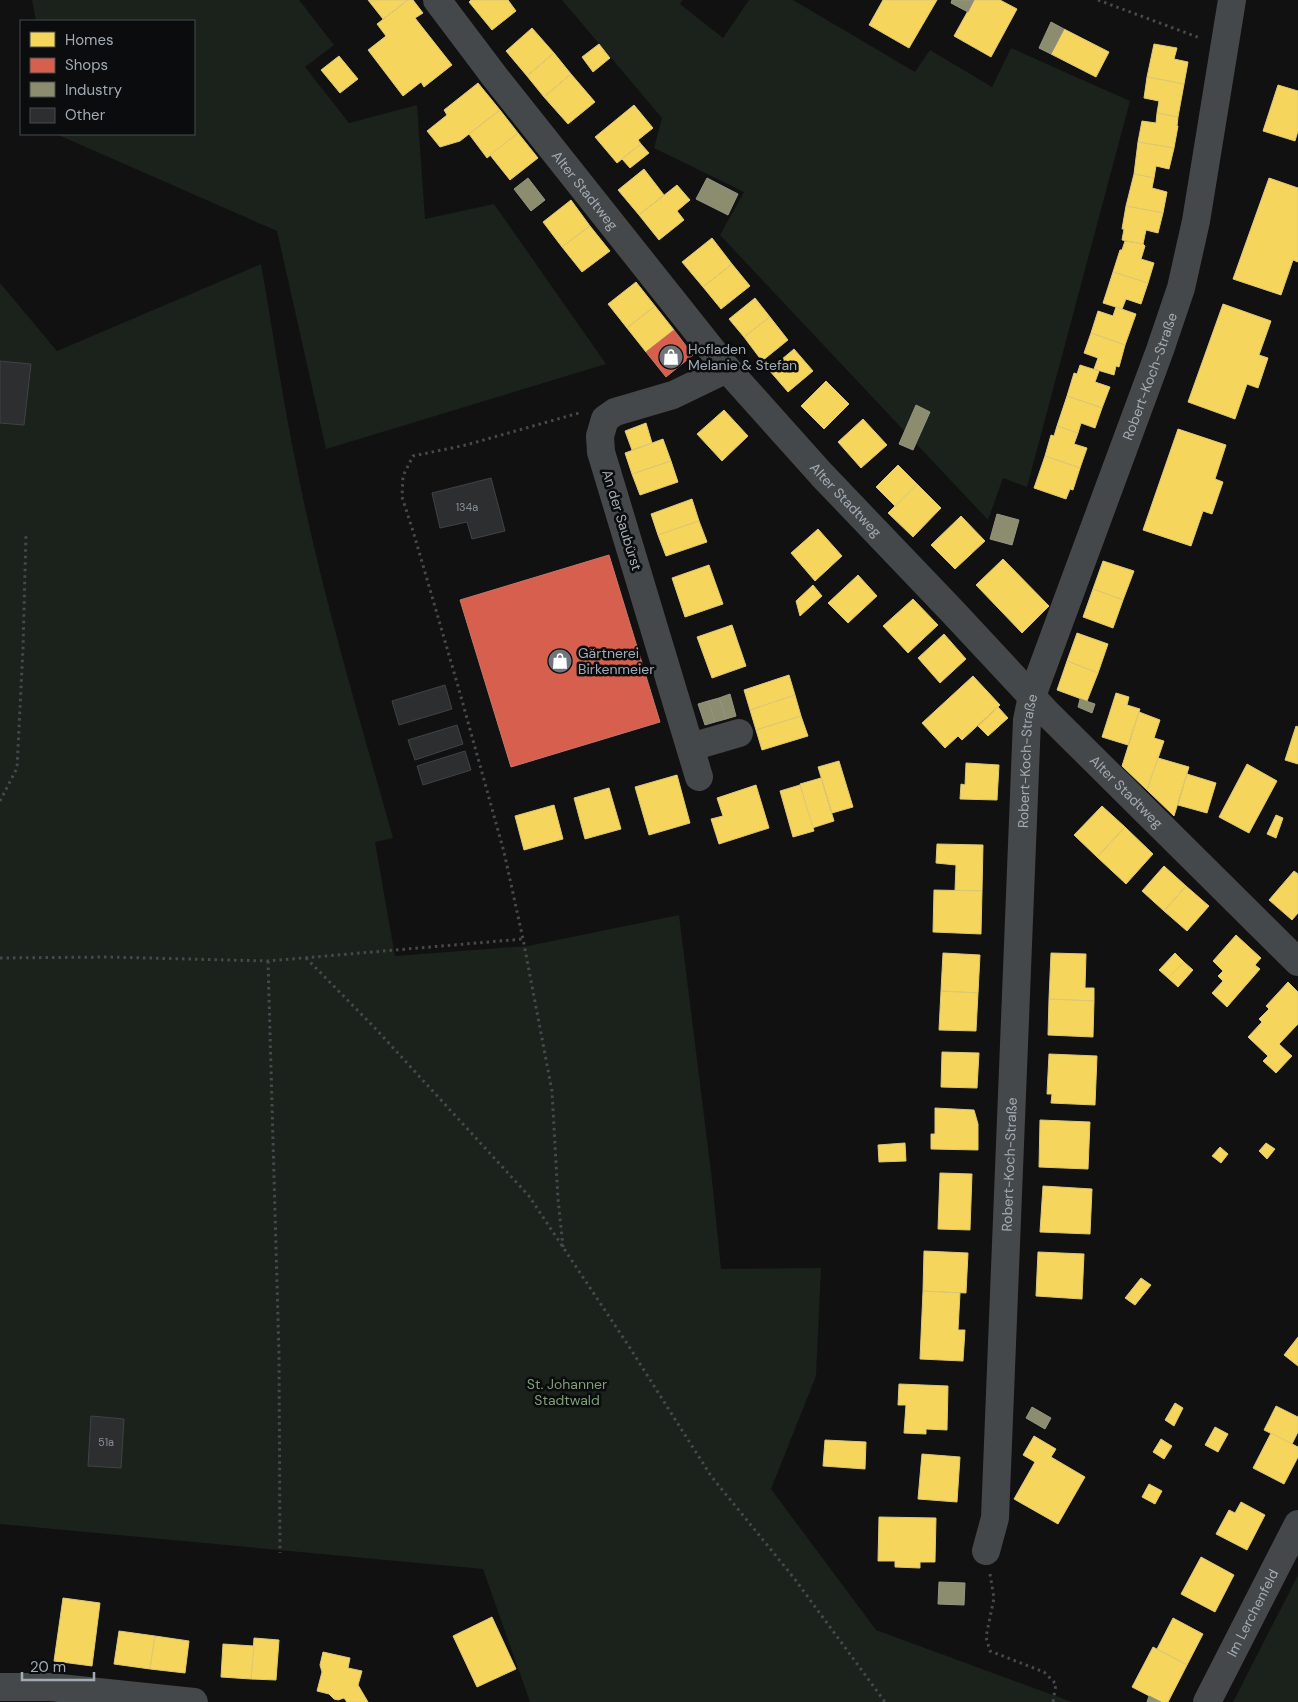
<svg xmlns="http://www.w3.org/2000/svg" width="1298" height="1702" font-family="'DM Sans',sans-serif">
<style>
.green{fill:#1b211b}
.homes{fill:#f6d55c;stroke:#ddc876}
.shops{fill:#d6604d;stroke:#c6766c}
.industry{fill:#8c8c6e;stroke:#939583}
.building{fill:#2d2e2f;stroke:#404345}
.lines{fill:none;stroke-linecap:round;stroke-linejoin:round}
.path{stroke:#47494c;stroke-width:3;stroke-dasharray:2.5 4;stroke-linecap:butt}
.street{stroke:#45484a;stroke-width:28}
.labels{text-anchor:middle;stroke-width:5;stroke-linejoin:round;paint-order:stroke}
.number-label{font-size:11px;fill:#858c92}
.street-label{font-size:14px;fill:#a2abb3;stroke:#0b0c0d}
.poi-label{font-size:14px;fill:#a2abb3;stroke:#0b0c0d;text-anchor:start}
.park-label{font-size:14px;fill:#809e78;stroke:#0b0c0d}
</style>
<rect width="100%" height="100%" fill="#111"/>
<g class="green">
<polygon points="32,0 299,0 334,45 305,67 349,123 417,105 425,219 494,204 606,364 326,449 277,231 56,134 194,134 194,21 36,21"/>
<polygon points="562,0 683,0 680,4 723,38 749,0 793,0 915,72 930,50 992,87 1011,48 1130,101 1027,487 1003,478 988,520 720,235 744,192 654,148 662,118"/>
<path d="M261,264C273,333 283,401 297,469C322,594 359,716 393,838L375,842L395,956L528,946L679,915L712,1180L721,1269L821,1268L816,1376L771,1489L876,1630L1072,1702H530L483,1569L0,1524V283L57,351Z"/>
<polygon points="1298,1575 1298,1702 1233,1702"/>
</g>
<g class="homes">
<polygon points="368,0 408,0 383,19"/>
<polygon points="408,0 413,0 423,13 415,18 452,65 424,87 421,82 403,96 368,50 386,36 377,24"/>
<polygon points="471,0 508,0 516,11 492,30 469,2"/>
<polygon points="883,0 937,0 909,48 869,25"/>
<polygon points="974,0 1000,0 1017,9 991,57 954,36"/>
<polygon points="532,28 554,53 527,76 506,51"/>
<polygon points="1064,29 1109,52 1096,77 1051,54"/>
<polygon points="599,44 610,58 593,72 582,57"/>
<polygon points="1154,44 1177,48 1174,59 1188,62 1184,84 1147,77"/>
<polygon points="554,53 571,74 544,97 527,76"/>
<polygon points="339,56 358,79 340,93 321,70"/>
<polygon points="571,74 595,102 568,124 544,97"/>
<polygon points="1147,77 1184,84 1178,117 1157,113 1159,101 1144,98"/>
<polygon points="478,83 500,110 460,141 440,147 427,131 447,115 444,110"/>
<polygon points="1278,85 1298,91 1298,131 1295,141 1263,131"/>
<polygon points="634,105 653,128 638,140 641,144 617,163 595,137"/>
<polygon points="500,110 518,133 487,158 469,134"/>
<polygon points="1157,113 1178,117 1177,126 1178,126 1174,148 1138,142 1142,121 1156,123"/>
<polygon points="518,133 538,158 510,180 490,155"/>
<polygon points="1138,142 1174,148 1169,169 1156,166 1154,178 1134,174"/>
<polygon points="641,144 649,153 630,168 622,159"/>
<polygon points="644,169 664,195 639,215 618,190"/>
<polygon points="1134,174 1154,178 1152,188 1167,192 1163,213 1126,206"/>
<polygon points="1269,178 1298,188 1298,262 1293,260 1281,295 1233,279"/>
<polygon points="677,185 690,200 677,211 684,220 659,240 639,215"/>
<polygon points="571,200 590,226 562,247 543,222"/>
<polygon points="1126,206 1163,213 1158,233 1146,230 1143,244 1122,240 1124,229 1122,229"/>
<polygon points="590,226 610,251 582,272 562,247"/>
<polygon points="712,238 732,264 703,287 682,262"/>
<polygon points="1125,241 1143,244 1145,246 1141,259 1154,263 1148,283 1113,272 1120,250 1122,250"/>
<polygon points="732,264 750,286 721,309 703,287"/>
<polygon points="1113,272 1148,283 1141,304 1126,299 1122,309 1103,303"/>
<polygon points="636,282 655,306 627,328 608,304"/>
<polygon points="755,298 770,317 744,337 729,319"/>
<polygon points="1223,304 1271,321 1259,355 1268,358 1258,388 1247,384 1235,419 1188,402"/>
<polygon points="655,306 674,330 646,352 627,328"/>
<polygon points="1116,307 1136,314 1125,345 1091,333 1098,311 1113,316"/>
<polygon points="770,317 788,340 762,361 744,337"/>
<polygon points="1091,333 1125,345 1119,367 1116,366 1114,375 1094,369 1098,358 1084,353"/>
<polygon points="794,349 813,371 788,392 769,370"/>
<polygon points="1080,365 1099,371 1095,382 1110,387 1102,408 1067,396 1074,373 1077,374"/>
<polygon points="826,381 849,404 824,429 801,406"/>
<polygon points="1067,396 1102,408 1095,428 1081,423 1078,433 1057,426"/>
<polygon points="724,410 748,436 722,461 697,434"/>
<polygon points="863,419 887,445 861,468 838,442"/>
<polygon points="646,423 652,443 632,450 625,431"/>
<polygon points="1057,426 1078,433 1074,444 1087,448 1080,468 1045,456 1051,435 1054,436"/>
<polygon points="1178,429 1226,445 1215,479 1223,482 1212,514 1203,511 1191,546 1143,530"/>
<polygon points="663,439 671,461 632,474 625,453"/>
<polygon points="1045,456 1080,468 1073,490 1070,489 1066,499 1034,488"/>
<polygon points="671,461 678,482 640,495 632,474"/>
<polygon points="898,465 917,484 895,506 876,487"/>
<polygon points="917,484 941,508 913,537 888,513"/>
<polygon points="692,499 699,521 658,535 651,514"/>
<polygon points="961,516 985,541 955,569 931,545"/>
<polygon points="699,521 707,542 666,556 658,535"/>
<polygon points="818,529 842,556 815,581 791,553"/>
<polygon points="1003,559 1049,606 1022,633 976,585"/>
<polygon points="1103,561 1134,571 1123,600 1093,589"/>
<polygon points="709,565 723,604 685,617 672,578"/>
<polygon points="858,575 877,596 848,623 828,603"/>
<polygon points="813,585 822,596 800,616 796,601"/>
<polygon points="1093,589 1123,600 1113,628 1083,617"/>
<polygon points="913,599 938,625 908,653 883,626"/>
<polygon points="732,625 746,666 712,678 697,637"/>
<polygon points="1077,633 1108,644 1098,673 1067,661"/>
<polygon points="944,634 966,659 940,683 918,658"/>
<polygon points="1067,661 1098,673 1087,701 1057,690"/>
<polygon points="789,675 795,695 750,710 744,690"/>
<polygon points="973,676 1000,705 962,740 958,736 945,748 922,723"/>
<polygon points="1116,693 1129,697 1127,705 1140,709 1128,745 1102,737"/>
<polygon points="795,695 801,716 756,730 750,710"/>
<polygon points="998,707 1008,718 988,736 978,726"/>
<polygon points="1139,712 1160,720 1154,738 1164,741 1147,790 1122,766"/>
<polygon points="801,716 808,736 762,750 756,730"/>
<polygon points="1296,726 1298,727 1298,764 1285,760"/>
<polygon points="1158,758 1189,767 1174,816 1147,790"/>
<polygon points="839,761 853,807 832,813 818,767"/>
<polygon points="966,763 999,765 997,800 960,799 961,784 965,785"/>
<polygon points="1247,764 1277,781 1249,833 1219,817"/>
<polygon points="1187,774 1216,783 1207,813 1178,805"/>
<polygon points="677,775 690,823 649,835 635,787"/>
<polygon points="821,778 834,821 812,828 800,784"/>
<polygon points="756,785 769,828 719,844 711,819 723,816 717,798"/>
<polygon points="800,785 814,831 793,837 780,791"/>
<polygon points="609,788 621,829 585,839 574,798"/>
<polygon points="554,805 563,839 524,850 515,816"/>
<polygon points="1102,806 1125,827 1097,857 1074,835"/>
<polygon points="1276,815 1283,818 1276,838 1267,834"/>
<polygon points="1125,827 1153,854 1126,884 1097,857"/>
<polygon points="937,844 983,845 982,891 955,890 956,865 936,863"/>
<polygon points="1164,866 1186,886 1164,911 1142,891"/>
<polygon points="1294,871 1298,874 1298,913 1292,920 1269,900"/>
<polygon points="1186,886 1209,906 1187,931 1164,911"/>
<polygon points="934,890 982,891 981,934 933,932"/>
<polygon points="1236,935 1261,958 1255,965 1260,969 1227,1007 1212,993 1223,981 1218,976 1223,971 1213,961"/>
<polygon points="943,953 980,955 978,993 941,991"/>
<polygon points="1051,953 1086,954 1085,988 1094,988 1094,1001 1049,999"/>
<polygon points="1175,953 1184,962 1168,978 1159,970"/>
<polygon points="1184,962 1193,970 1178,987 1168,978"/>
<polygon points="1288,982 1298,992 1298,1024 1279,1044 1292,1056 1276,1073 1263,1061 1268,1056 1248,1037 1262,1022 1259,1019 1269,1009 1266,1006"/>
<polygon points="941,991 978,993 976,1031 939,1030"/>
<polygon points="1049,999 1094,1001 1093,1037 1048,1035"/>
<polygon points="942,1052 979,1053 977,1088 941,1087"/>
<polygon points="1049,1054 1097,1056 1095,1105 1051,1103 1052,1094 1047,1094"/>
<polygon points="935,1108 974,1110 978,1124 978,1150 931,1149 931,1134 935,1134"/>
<polygon points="1040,1120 1090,1122 1088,1169 1039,1167"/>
<polygon points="905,1143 906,1161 879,1162 878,1145"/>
<polygon points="1266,1143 1275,1149 1267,1159 1259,1151"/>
<polygon points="1220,1147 1228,1154 1221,1163 1212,1156"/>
<polygon points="940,1173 972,1174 970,1230 938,1229"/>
<polygon points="1043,1186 1092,1189 1090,1234 1040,1232"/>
<polygon points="924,1251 968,1253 966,1293 923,1291"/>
<polygon points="1038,1252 1084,1254 1082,1299 1036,1296"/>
<polygon points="1141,1278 1151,1285 1135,1305 1125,1298"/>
<polygon points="923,1291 960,1293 958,1330 965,1330 963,1361 920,1359"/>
<polygon points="1298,1337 1298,1366 1284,1355"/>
<polygon points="899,1384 948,1386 947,1430 926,1429 926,1434 904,1433 906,1405 898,1405"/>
<polygon points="1175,1403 1183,1408 1174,1426 1165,1420"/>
<polygon points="1276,1406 1298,1417 1298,1432 1292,1444 1264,1430"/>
<polygon points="1215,1427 1228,1434 1218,1452 1205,1445"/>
<polygon points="1271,1433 1298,1447 1298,1457 1284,1484 1253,1468"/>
<polygon points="1034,1436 1056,1449 1051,1457 1085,1477 1058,1524 1014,1499 1035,1462 1023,1455"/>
<polygon points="1161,1439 1172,1446 1164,1459 1153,1452"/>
<polygon points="825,1440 866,1442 865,1469 823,1466"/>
<polygon points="922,1454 960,1457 957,1502 918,1499"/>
<polygon points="1149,1484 1162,1491 1155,1504 1142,1497"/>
<polygon points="1241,1502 1265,1515 1247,1550 1216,1534 1229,1510 1235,1513"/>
<polygon points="879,1517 936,1518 935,1562 920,1562 920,1568 895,1567 895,1561 878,1561"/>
<polygon points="1201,1557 1234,1575 1215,1612 1181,1594"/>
<polygon points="63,1598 100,1603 92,1666 54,1661"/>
<polygon points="492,1617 516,1669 477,1687 453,1636"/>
<polygon points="1173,1618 1203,1634 1187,1665 1157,1649"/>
<polygon points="119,1631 155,1636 150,1669 114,1664"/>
<polygon points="155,1636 189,1641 185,1673 150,1669"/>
<polygon points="254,1638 279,1640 276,1680 251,1679"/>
<polygon points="223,1644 254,1646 251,1679 221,1677"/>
<polygon points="1153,1647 1187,1665 1168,1702 1161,1702 1132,1687"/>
<polygon points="323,1652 350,1658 348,1668 362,1671 358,1685 368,1702 347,1702 344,1698 338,1700 334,1699 329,1694 317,1691 322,1672 320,1665"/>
</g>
<g class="shops">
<polygon points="674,330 693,355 666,377 646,352"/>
<polygon points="609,555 660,722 511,767 460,600"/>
</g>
<g class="industry">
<polygon points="952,0 974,0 968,12 951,3"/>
<polygon points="1051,22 1064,29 1051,54 1039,48"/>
<polygon points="528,178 545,200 531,211 514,189"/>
<polygon points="707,178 738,194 728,215 696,199"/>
<polygon points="916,405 930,412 913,450 899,444"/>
<polygon points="997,514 1019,520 1012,545 990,539"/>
<polygon points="730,694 736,716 726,719 719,698"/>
<polygon points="719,698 726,719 715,722 708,701"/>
<polygon points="1080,699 1095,704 1092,713 1078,707"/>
<polygon points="708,701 715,722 705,725 698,704"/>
<polygon points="1032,1407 1051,1418 1045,1429 1026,1418"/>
<polygon points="939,1582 965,1583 964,1605 938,1604"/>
<polygon points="1149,1696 1161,1702 1147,1702"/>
</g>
<g class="building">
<polygon points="0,361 31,364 24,425 0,423"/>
<polygon points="491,478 505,531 472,539 467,522 440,528 432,493"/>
<polygon points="445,685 452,709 399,725 392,701"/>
<polygon points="457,725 463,744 415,760 408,740"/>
<polygon points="465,751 471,770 423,785 417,766"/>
<polygon points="91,1416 124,1419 121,1468 88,1466"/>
</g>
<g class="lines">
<g class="path">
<polyline points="1098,0 1200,38"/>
<polyline points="0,801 17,768 23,648 26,535"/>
<polyline points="0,958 107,957 268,961 523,939"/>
<polyline points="306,958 374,1027 529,1196 630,1348 711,1476 794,1578 885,1702"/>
<polyline points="268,961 279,1355 280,1553"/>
<polyline points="563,1247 558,1199 552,1091 523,939 504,852 458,686 413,531 402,497 403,476 413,456 466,445 579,413"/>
<polyline points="990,1574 994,1598 986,1637 990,1651 1044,1672 1056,1684 1053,1702"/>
</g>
<g class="street">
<path id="s1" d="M437,0L495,77L727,369L822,475L952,611L1048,714L1298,962"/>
<polyline points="691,747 739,733"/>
<polyline points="699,777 601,452 600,436 605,419 615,412 673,395 727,369"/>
<path id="s2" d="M986,1551L995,1518L1027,720L1032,696L1160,350L1181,288L1196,221L1232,0"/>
<polyline points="0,1687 50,1687 194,1702"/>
<path id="s3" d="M1207,1702L1298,1524"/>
</g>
</g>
<defs>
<symbol id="shop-disc" viewBox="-11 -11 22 22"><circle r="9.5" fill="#6f757a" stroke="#0b0c0d"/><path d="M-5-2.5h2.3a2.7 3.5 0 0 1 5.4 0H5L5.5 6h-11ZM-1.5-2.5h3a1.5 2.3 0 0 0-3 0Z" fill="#fff"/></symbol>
</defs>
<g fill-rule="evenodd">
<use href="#shop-disc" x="657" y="343" width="28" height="28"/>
<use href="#shop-disc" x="546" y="647" width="28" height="28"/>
</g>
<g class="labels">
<g class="number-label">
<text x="467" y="511">134a</text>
<text x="106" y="1446">51a</text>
</g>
<g class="street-label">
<text dy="5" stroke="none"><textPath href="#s1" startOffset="241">Alter Stadtweg</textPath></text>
<text dy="5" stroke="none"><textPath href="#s2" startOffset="1198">Robert-Koch-Straße</textPath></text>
<text dy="5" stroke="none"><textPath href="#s1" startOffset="646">Alter Stadtweg</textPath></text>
<text transform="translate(622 520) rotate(73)" y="5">An der Saubürst</text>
<text dy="5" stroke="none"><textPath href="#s2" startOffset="792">Robert-Koch-Straße</textPath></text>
<text dy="5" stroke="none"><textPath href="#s1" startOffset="1051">Alter Stadtweg</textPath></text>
<text dy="5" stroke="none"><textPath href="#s2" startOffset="388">Robert-Koch-Straße</textPath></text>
<text dy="5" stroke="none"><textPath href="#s3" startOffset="100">Im Lerchenfeld</textPath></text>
</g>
<g class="poi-label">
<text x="688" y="354">Hofladen<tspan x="688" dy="16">Melanie &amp; Stefan</tspan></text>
<text x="578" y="658">Gärtnerei<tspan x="578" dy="16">Birkenmeier</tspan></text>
</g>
<g class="park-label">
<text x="567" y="1389">St. Johanner<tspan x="567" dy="16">Stadtwald</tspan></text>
</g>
</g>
<rect x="20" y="20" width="175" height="115" fill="#0b0c0d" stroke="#474c4f"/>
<rect x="30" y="32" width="25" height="15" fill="#f6d55c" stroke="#474c4f"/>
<text x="65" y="45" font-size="15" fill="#a2abb3">Homes</text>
<rect x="30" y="58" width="25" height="15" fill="#d6604d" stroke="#474c4f"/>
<text x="65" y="70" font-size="15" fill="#a2abb3">Shops</text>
<rect x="30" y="82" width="25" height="15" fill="#8c8c6e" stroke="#474c4f"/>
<text x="65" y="95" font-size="15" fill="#a2abb3">Industry</text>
<rect x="30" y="108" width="25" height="15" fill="#2d2e2f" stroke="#474c4f"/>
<text x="65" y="120" font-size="15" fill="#a2abb3">Other</text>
<path d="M22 1672v8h72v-8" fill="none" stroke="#a2abb3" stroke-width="2.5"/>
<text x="30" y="1672" font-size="15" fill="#a2abb3" stroke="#0b0c0d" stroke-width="4" paint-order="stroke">20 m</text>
</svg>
